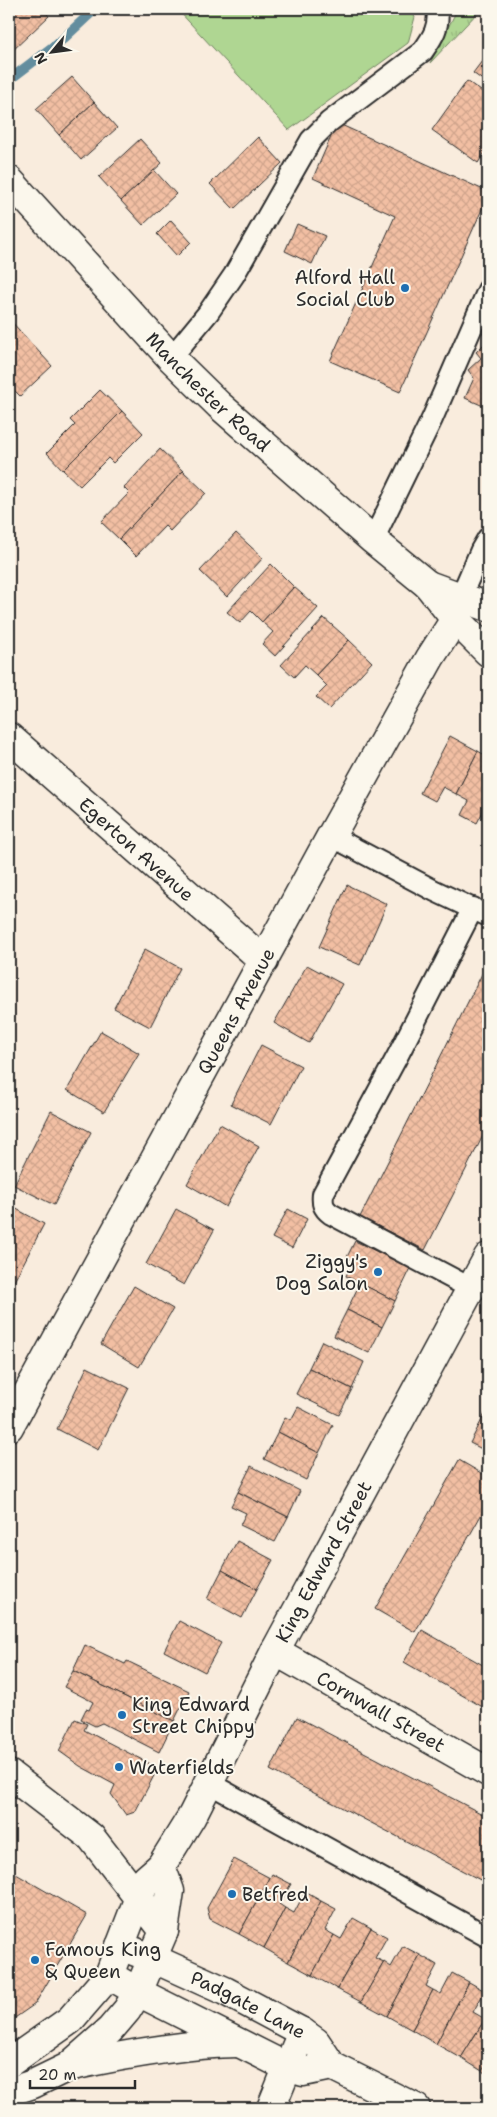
<svg xmlns="http://www.w3.org/2000/svg" width="497" height="2117" font-family="'Shantell Sans',sans-serif">
<style>
.grass{fill:url(#grass-tufts);stroke:#6d805e}
.pitch{fill:#afd692;stroke:#6d805e}
.lines{fill:none;stroke-linecap:round;stroke-linejoin:round}
.stream{stroke:#638d9e;stroke-width:10}
.building{fill:url(#building-cross-hatch);stroke:#2b2b2b}
.lane-casing{stroke:#2b2b2b;stroke-width:24}
.street-casing{stroke:#2b2b2b;stroke-width:31}
.secondary-casing{stroke:#2b2b2b;stroke-width:31}
.primary-casing{stroke:#2b2b2b;stroke-width:31}
.lane{stroke:#fbf7ec;stroke-width:20}
.street{stroke:#fbf7ec;stroke-width:28}
.secondary{stroke:#fbf7ec;stroke-width:28}
.primary{stroke:#fbf7ec;stroke-width:28}
.poi-dot{fill:#1f6fb2;stroke:#fbf7ec;stroke-width:2}
.labels{text-anchor:middle;stroke-width:4;stroke-linejoin:round;paint-order:stroke}
.poi-label{font-size:19px;fill:#2b2b2b;stroke:#fbf7ec;text-anchor:start}
.street-label{font-size:19px;fill:#2b2b2b;stroke:#fbf7ec}
</style>
<defs>
<pattern id="grass-tufts" width="24" height="20" patternUnits="userSpaceOnUse" patternTransform="scale(1.25)"><rect width="24" height="20" fill="#afd692"/><path d="M3 7l-1-3M5 7V3M7 7l1-3M15 17l-1-3M17 17v-4M19 17l1-3" fill="none" stroke="#97b87e"/></pattern>
<pattern id="building-cross-hatch" width="8" height="8" patternUnits="userSpaceOnUse" patternTransform="scale(1.25)"><rect width="8" height="8" fill="#f2bfa3"/><path d="M0 0l8 8M0 8l8-8" fill="none" stroke="#d0a48c"/></pattern>
</defs>
<rect width="100%" height="100%" fill="#f9ecdd"/>
<filter id="ink" filterUnits="userSpaceOnUse"><feTurbulence type="fractalNoise" baseFrequency=".02" numOctaves="2"/><feDisplacementMap in="SourceGraphic" scale="10" xChannelSelector="R" yChannelSelector="G"/><feConvolveMatrix kernelMatrix="1 2 1 2 8 2 1 2 1" color-interpolation-filters="sRGB"/></filter>
<g filter="url(#ink)">
<polygon class="grass" points="455,9 481,9 430,63 456,12"/>
<polygon class="pitch" points="177,9 407,9 415,17 408,43 289,130"/>
<g class="lines">
<polyline class="stream" points="9,80 63,39 95,9"/>
</g>
<g class="building">
<polygon points="9,9 42,9 49,16 11,52 9,50"/>
<polygon points="488,53 488,84 473,73"/>
<polygon points="72,77 94,102 59,135 36,109"/>
<polygon points="467,81 488,96 488,148 478,163 432,130"/>
<polygon points="94,102 117,128 81,160 59,135"/>
<polygon points="337,123 488,192 488,196 400,392 330,361 395,216 313,178"/>
<polygon points="258,137 282,163 234,209 210,184"/>
<polygon points="140,139 162,163 121,201 99,177"/>
<polygon points="154,170 176,194 143,225 121,201"/>
<polygon points="171,220 191,242 177,256 157,234"/>
<polygon points="297,224 325,236 312,264 285,251"/>
<polygon points="9,319 52,366 20,396 9,385"/>
<polygon points="488,329 488,339 483,333"/>
<polygon points="488,340 488,408 465,398 474,378 468,370 481,358 476,352"/>
<polygon points="100,390 122,411 63,470 47,453 75,425 70,420"/>
<polygon points="122,411 143,433 113,463 108,458 80,486 63,470"/>
<polygon points="160,449 183,471 119,539 101,522 129,493 124,488"/>
<polygon points="183,471 206,493 170,531 165,526 136,556 119,539"/>
<polygon points="236,533 263,558 227,597 200,571"/>
<polygon points="271,564 294,587 262,622 251,611 240,623 227,612"/>
<polygon points="294,587 318,608 275,656 262,644 273,632 262,622"/>
<polygon points="324,618 349,640 316,675 305,665 294,677 281,665"/>
<polygon points="349,640 372,662 329,709 316,697 327,686 316,675"/>
<polygon points="450,736 478,751 456,794 443,787 435,801 420,793"/>
<polygon points="478,751 488,757 488,802 477,823 462,815 469,801 456,794"/>
<polygon points="347,885 387,904 360,965 319,947"/>
<polygon points="145,949 180,968 150,1027 114,1008"/>
<polygon points="488,962 488,1126 425,1250 360,1217"/>
<polygon points="307,965 342,984 309,1043 274,1023"/>
<polygon points="101,1031 139,1053 104,1112 67,1090"/>
<polygon points="261,1045 301,1066 271,1124 231,1104"/>
<polygon points="51,1111 91,1132 54,1205 14,1185"/>
<polygon points="220,1124 259,1146 226,1207 187,1184"/>
<polygon points="9,1205 44,1224 9,1291"/>
<polygon points="176,1209 214,1230 184,1285 146,1264"/>
<polygon points="288,1209 307,1219 292,1248 272,1238"/>
<polygon points="355,1241 411,1268 395,1301 346,1276 353,1261 347,1257"/>
<polygon points="360,1283 395,1301 382,1327 347,1310"/>
<polygon points="134,1286 173,1309 139,1367 101,1344"/>
<polygon points="347,1310 382,1327 369,1353 334,1336"/>
<polygon points="322,1341 364,1362 352,1389 309,1368"/>
<polygon points="87,1367 129,1388 98,1450 57,1429"/>
<polygon points="309,1368 352,1389 339,1415 296,1394"/>
<polygon points="298,1407 333,1425 319,1453 278,1432 285,1417 291,1420"/>
<polygon points="488,1408 488,1452 470,1443"/>
<polygon points="278,1432 319,1453 306,1480 264,1459"/>
<polygon points="459,1460 488,1477 488,1503 415,1632 375,1609"/>
<polygon points="251,1466 300,1491 288,1517 238,1492"/>
<polygon points="238,1492 288,1517 275,1542 240,1525 246,1513 231,1506"/>
<polygon points="237,1541 273,1560 257,1589 222,1570"/>
<polygon points="222,1570 257,1589 242,1618 207,1599"/>
<polygon points="179,1621 221,1643 205,1672 164,1651"/>
<polygon points="422,1630 488,1668 488,1710 404,1662"/>
<polygon points="85,1645 125,1664 127,1661 189,1691 174,1721 73,1671"/>
<polygon points="73,1671 174,1721 159,1752 102,1723 95,1726 81,1719 86,1709 89,1710 93,1702 64,1687"/>
<polygon points="297,1717 488,1817 488,1884 270,1770"/>
<polygon points="75,1719 87,1724 84,1730 158,1768 135,1812 126,1815 111,1794 115,1785 80,1766 59,1751"/>
<polygon points="234,1859 270,1878 239,1934 210,1919 207,1908"/>
<polygon points="16,1874 87,1915 35,2004 9,2022 9,1913 14,1904 9,1901 9,1886"/>
<polygon points="272,1874 291,1884 279,1904 285,1908 264,1948 239,1934"/>
<polygon points="305,1892 321,1901 288,1962 264,1948 285,1908 294,1913"/>
<polygon points="321,1901 336,1909 325,1930 334,1935 312,1975 288,1962"/>
<polygon points="353,1918 371,1928 337,1989 312,1975 334,1935 341,1939"/>
<polygon points="371,1928 387,1937 375,1958 384,1962 361,2002 337,1989"/>
<polygon points="403,1946 420,1955 387,2016 361,2002 384,1962 391,1967"/>
<polygon points="420,1955 437,1965 426,1986 433,1990 412,2030 387,2016"/>
<polygon points="452,1973 469,1982 436,2044 412,2030 433,1990 441,1994"/>
<polygon points="469,1982 485,1991 473,2012 485,2019 461,2058 436,2044"/>
<polygon points="485,2019 488,2021 488,2062 482,2071 461,2058"/>
<polygon points="488,2062 488,2075 482,2071"/>
<polygon points="149,2103 222,2108 132,2108"/>
</g>
<g class="lines">
<defs>
<g id="lane">
<path d="M171,358L208,313L234,275L311,140L329,122L423,51C433,37 440,26 437,9"/>
<polyline points="373,540 432,419 488,290"/>
<polyline points="461,596 481,550 488,538"/>
<polyline points="331,836 435,891 488,916"/>
<path d="M472,1289L331,1214C323,1208 322,1204 323,1194L398,1055L473,908"/>
<polyline points="207,1782 488,1937"/>
</g>
<g id="street">
<path id="s1" d="M9,737L264,961"/>
<path id="s2" d="M9,1427L331,836L430,658L455,619L461,597"/>
<path id="s3" d="M275,1651L488,1772"/>
<polyline points="9,1774 91,1837 164,1931"/>
<polyline points="271,2108 302,2032"/>
</g>
<g id="secondary">
<path id="s4" d="M120,1946L152,1958L225,1991L302,2032L316,2042L332,2066L416,2108"/>
<polyline points="109,1975 138,1992 287,2067 303,2072 332,2066"/>
</g>
<g id="primary">
<path id="s5" d="M9,180L171,358L219,405L373,540L428,585L455,619L488,652"/>
<polyline points="428,585 488,607"/>
<path id="s6" d="M9,2063L70,2020L109,1975L146,1879L161,1866L192,1816L275,1651L488,1257"/>
<path d="M72,2066C127,2054 183,2044 238,2043"/>
<polyline points="9,2092 33,2084 68,2067 110,2030 127,2010 138,1992 164,1931 170,1891 161,1866"/>
</g>
</defs>
<use href="#lane" class="lane-casing"/>
<use href="#street" class="street-casing"/>
<use href="#secondary" class="secondary-casing"/>
<use href="#primary" class="primary-casing"/>
<use href="#lane" class="lane"/>
<use href="#street" class="street"/>
<use href="#secondary" class="secondary"/>
<use href="#primary" class="primary"/>
</g>
</g>
<g class="poi-dot">
<circle cx="405" cy="288" r="5"/>
<circle cx="378" cy="1272" r="5"/>
<circle cx="122" cy="1715" r="5"/>
<circle cx="119" cy="1767" r="5"/>
<circle cx="232" cy="1894" r="5"/>
<circle cx="35" cy="1960" r="5"/>
</g>
<g class="labels">
<g class="poi-label">
<text x="395" y="284" text-anchor="end">Alford Hall<tspan x="395" dy="22">Social Club</tspan></text>
<text x="368" y="1268" text-anchor="end">Ziggy's<tspan x="368" dy="22">Dog Salon</tspan></text>
<text x="132" y="1711">King Edward<tspan x="132" dy="22">Street Chippy</tspan></text>
<text x="129" y="1774">Waterfields</text>
<text x="242" y="1901">Betfred</text>
<text x="45" y="1956">Famous King<tspan x="45" dy="22">&amp; Queen</tspan></text>
</g>
<g class="street-label">
<text dy="7" stroke="none"><textPath href="#s5" startOffset="291">Manchester Road</textPath></text>
<text dy="7" stroke="none"><textPath href="#s1" startOffset="170">Egerton Avenue</textPath></text>
<text dy="7" stroke="none"><textPath href="#s2" startOffset="474">Queens Avenue</textPath></text>
<text dy="7" stroke="none"><textPath href="#s6" startOffset="602">King Edward Street</textPath></text>
<text dy="7" stroke="none"><textPath href="#s3" startOffset="122">Cornwall Street</textPath></text>
<text dy="7" stroke="none"><textPath href="#s4" startOffset="141">Padgate Lane</textPath></text>
</g>
</g>
<rect width="497" height="2117" fill="none" stroke="#fbf7ec" stroke-width="30"/>
<rect x="15" y="15" width="467" height="2087" fill="none" stroke="#2b2b2b" stroke-width="2" filter="url(#ink)"/>
<g transform="translate(52 52) rotate(241)" stroke="#fbf7ec" stroke-width="4" paint-order="stroke">
<path d="M0-4L9 19L0 12L-9 19Z" fill="#2b2b2b"/>
<text y="-8" font-size="14" font-weight="bold" text-anchor="middle" fill="#2b2b2b">N</text>
</g>
<path d="M30 2080v8h105v-8" fill="none" stroke="#2b2b2b" stroke-width="2.5"/>
<text x="38" y="2080" font-size="15" fill="#2b2b2b" stroke="#fbf7ec" stroke-width="4" paint-order="stroke">20 m</text>
</svg>
